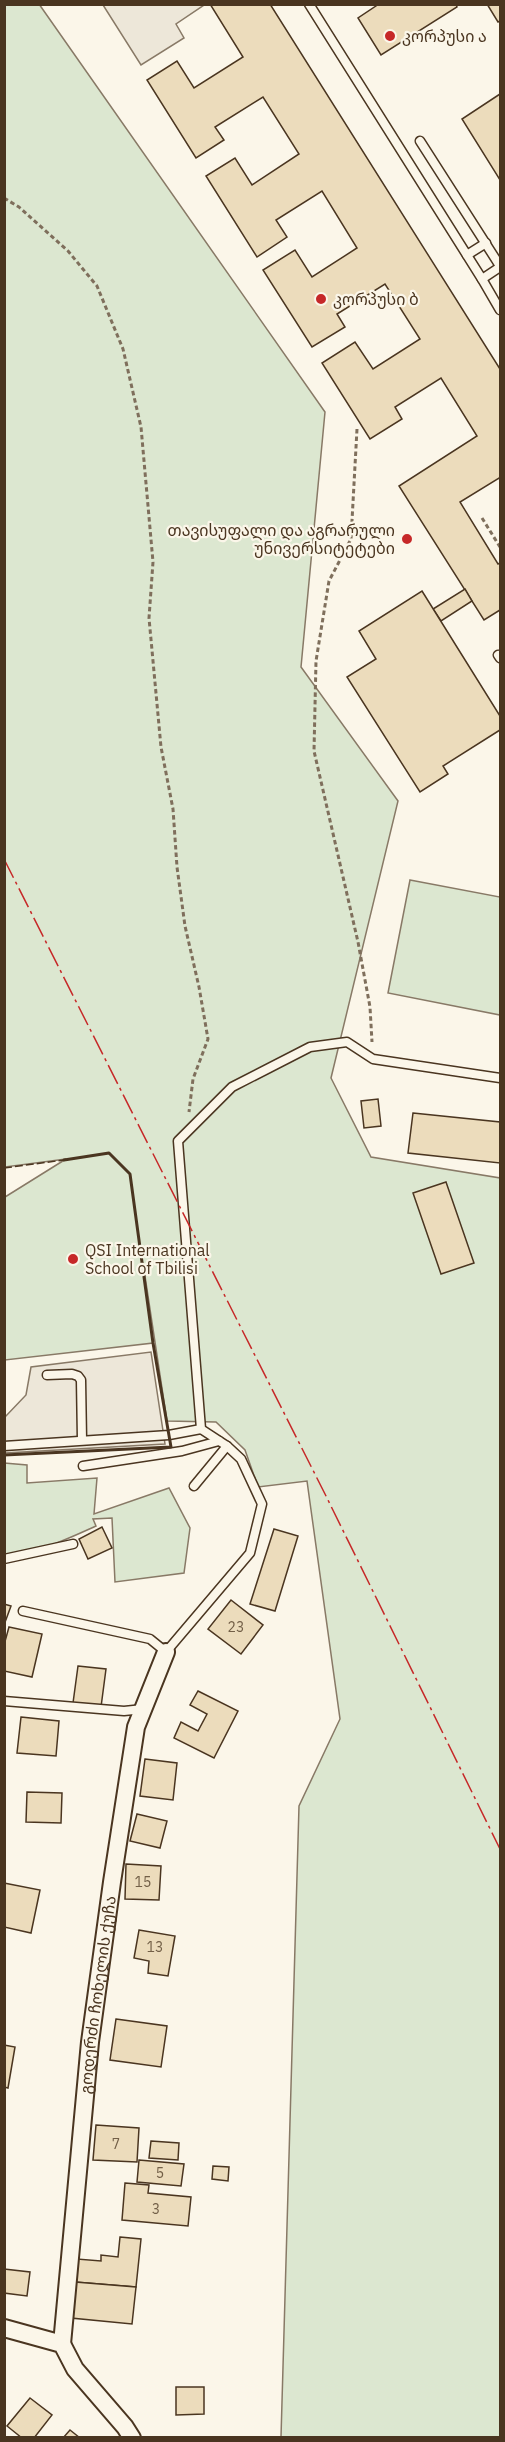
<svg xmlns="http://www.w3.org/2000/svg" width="505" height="2442" font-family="'IBM Plex Sans','Noto Sans Georgian',sans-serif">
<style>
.green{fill:#dce7d0;stroke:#887966;stroke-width:1.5}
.parking{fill:#ede7d9;stroke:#887966;stroke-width:1.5}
.building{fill:#ecdcbc;stroke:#4a3520;stroke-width:1.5}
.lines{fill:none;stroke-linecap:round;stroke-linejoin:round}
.lane-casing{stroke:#4a3520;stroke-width:11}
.street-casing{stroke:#4a3520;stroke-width:20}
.path{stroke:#7f6f5c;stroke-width:3;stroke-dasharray:4.5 3;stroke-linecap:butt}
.lane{stroke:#fbf6e9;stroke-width:8}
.street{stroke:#fbf6e9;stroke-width:16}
.fence{stroke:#4a3520;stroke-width:1.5;stroke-dasharray:8 3;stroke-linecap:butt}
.wall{stroke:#4a3520;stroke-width:3}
.power{stroke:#c62828;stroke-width:1.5;stroke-dasharray:21 4.5 3 4.5;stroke-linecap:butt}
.poi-dot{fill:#c62828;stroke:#fbf6e9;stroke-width:2}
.labels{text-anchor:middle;stroke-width:4.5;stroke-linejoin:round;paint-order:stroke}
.number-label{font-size:14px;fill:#725f47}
.poi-label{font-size:16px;fill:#4a3520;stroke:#fbf6e9;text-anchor:start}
.street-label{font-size:16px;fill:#4a3520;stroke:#fbf6e9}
</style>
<rect width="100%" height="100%" fill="#fbf6e9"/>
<g class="green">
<polygon points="39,4 325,412 301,667 398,801 331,1078 371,1157 500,1178 500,2437 281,2437 299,1806 340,1719 307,1481 258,1487 245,1450 216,1422 167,1421 143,1263 153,1343 5,1360 5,1197 66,1159 5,1167 4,5"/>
<polygon points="410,880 500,897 500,1015 388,993"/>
<path d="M4,1463L27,1465V1483L97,1478L94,1514L169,1488L190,1528L184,1573L115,1582L112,1518L93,1519L96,1526C67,1539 37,1554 5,1554Z"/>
</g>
<g class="parking">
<polygon points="103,5 204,4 204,5 176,24 184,38 141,65"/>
<polygon points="151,1352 165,1444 5,1453 5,1417 26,1395 31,1367"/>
</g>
<g class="building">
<polygon points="210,4 270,4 500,369 500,480 499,478 460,502 498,564 500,563 500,610 484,620 399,486 477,436 441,378 395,407 402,419 370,439 322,363 355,342 373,369 420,339 385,284 337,314 345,327 312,347 263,270 295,250 312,277 357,248 322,191 276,220 287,237 257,257 206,176 235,158 252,185 299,154 263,97 215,127 224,140 196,158 147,80 177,61 194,88 243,57"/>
<polygon points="379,4 456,4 457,7 381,55 358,18"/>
<polygon points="487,4 500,4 500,21 498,22"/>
<polygon points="500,94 500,180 462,119"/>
<polygon points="465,589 472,601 441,621 433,609"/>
<polygon points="422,591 500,716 500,730 443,766 448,774 420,792 347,677 376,659 359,631"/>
<polygon points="378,1099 381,1126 364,1128 361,1101"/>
<polygon points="413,1113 500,1122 500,1163 408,1153"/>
<polygon points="446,1182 474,1263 441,1274 413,1193"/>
<polygon points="102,1527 112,1548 88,1559 79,1539"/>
<polygon points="274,1529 298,1536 275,1611 250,1604"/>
<polygon points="231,1600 263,1625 241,1654 208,1629"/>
<polygon points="4,1604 11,1606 4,1625"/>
<polygon points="9,1627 42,1634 32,1677 4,1671 4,1645"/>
<polygon points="78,1666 106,1669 101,1707 73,1703"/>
<polygon points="198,1691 238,1711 214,1758 174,1738 181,1722 198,1731 207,1714 190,1705"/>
<polygon points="21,1717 59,1721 56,1756 17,1753"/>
<polygon points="145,1759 177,1763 173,1800 140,1796"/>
<polygon points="27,1792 62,1793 61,1823 26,1822"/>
<polygon points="137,1814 167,1821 160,1848 130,1841"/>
<polygon points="126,1864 161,1866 159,1900 125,1899"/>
<polygon points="4,1883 40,1890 31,1933 4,1927"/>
<polygon points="139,1930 175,1936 168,1976 148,1973 149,1961 134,1958"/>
<polygon points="116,2019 167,2026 161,2067 110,2060"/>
<polygon points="4,2045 15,2047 8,2088 4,2087"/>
<polygon points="96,2125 139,2128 137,2162 93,2160"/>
<polygon points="151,2141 179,2143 178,2160 149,2158"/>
<polygon points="139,2160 184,2164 181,2186 137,2182"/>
<polygon points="213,2166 229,2167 228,2181 212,2179"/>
<polygon points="125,2183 149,2185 148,2193 191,2197 188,2226 122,2220"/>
<polygon points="120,2237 141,2239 136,2287 75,2282 77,2259 101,2261 101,2255 118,2257"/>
<polygon points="4,2269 30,2272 27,2296 4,2293"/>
<polygon points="75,2282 136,2287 132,2324 71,2318"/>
<polygon points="176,2387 204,2387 204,2414 176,2415"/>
<polygon points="30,2398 52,2415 34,2438 22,2438 7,2426"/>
<polygon points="70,2430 80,2438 63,2438"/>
</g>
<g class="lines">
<defs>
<g id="lane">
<polyline points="309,4 482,279 500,267"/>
<polyline points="420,141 500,266"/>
<polyline points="467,255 486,243"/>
<polyline points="482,279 500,310"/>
<polyline points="498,655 500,658"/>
<polyline points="47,1375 72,1374 78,1376 81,1380 82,1440"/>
<polyline points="4,1446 169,1435 201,1429"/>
<polyline points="83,1466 182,1451 219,1441"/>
<polyline points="194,1486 227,1446"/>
<polyline points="4,1559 73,1544"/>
<polyline points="23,1611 150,1639 166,1652 250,1553 262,1504 241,1459 227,1446 201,1429 178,1141 232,1087 310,1047 347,1042 373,1059 500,1078"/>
<polyline points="4,1701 124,1711 143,1709"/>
</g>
<g id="street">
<polyline points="4,2328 62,2344 75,2369 125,2427 132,2438"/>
<path id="s1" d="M62,2344L90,2042L112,1882L136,1727L166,1652"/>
</g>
</defs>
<use href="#lane" class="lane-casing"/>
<use href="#street" class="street-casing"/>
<g class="path">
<polyline points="4,198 19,207 68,251 97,286 123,349 141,427 153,562 149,618 161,747 173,809 177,867 185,926 199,987 208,1039 193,1079 189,1112"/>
<polyline points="357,429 351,539 329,581 316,661 314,751 358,942 370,1007 372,1042"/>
<polyline points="482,518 500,547"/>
</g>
<use href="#lane" class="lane"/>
<use href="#street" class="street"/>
<polyline class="fence" points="4,1168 64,1160"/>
<polyline class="wall" points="4,1455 171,1447 153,1343 130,1174 109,1153 64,1160"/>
<polyline class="power" points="4,859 325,1494 500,1849"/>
</g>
<g class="poi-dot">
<circle cx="390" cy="36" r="6"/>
<circle cx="321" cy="299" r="6"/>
<circle cx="407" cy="539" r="6"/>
<circle cx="73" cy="1259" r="6"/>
</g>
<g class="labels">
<g class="number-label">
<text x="236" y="1632">23</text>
<text x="143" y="1887">15</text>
<text x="155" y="1952">13</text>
<text x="116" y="2149">7</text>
<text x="160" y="2178">5</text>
<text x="156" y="2214">3</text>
</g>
<g class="poi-label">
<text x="402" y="42">კორპუსი ა</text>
<text x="333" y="305">კორპუსი ბ</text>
<text x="395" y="536" text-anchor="end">თავისუფალი და აგრარული<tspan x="395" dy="18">უნივერსიტეტები</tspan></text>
<text x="85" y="1256">QSI International<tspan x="85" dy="18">School of Tbilisi</tspan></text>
</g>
<g class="street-label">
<text dy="6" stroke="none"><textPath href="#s1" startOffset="351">გოდერძი ჩოხელის ქუჩა</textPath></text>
</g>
</g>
<rect width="505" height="2442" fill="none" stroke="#4a3520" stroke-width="12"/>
</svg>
